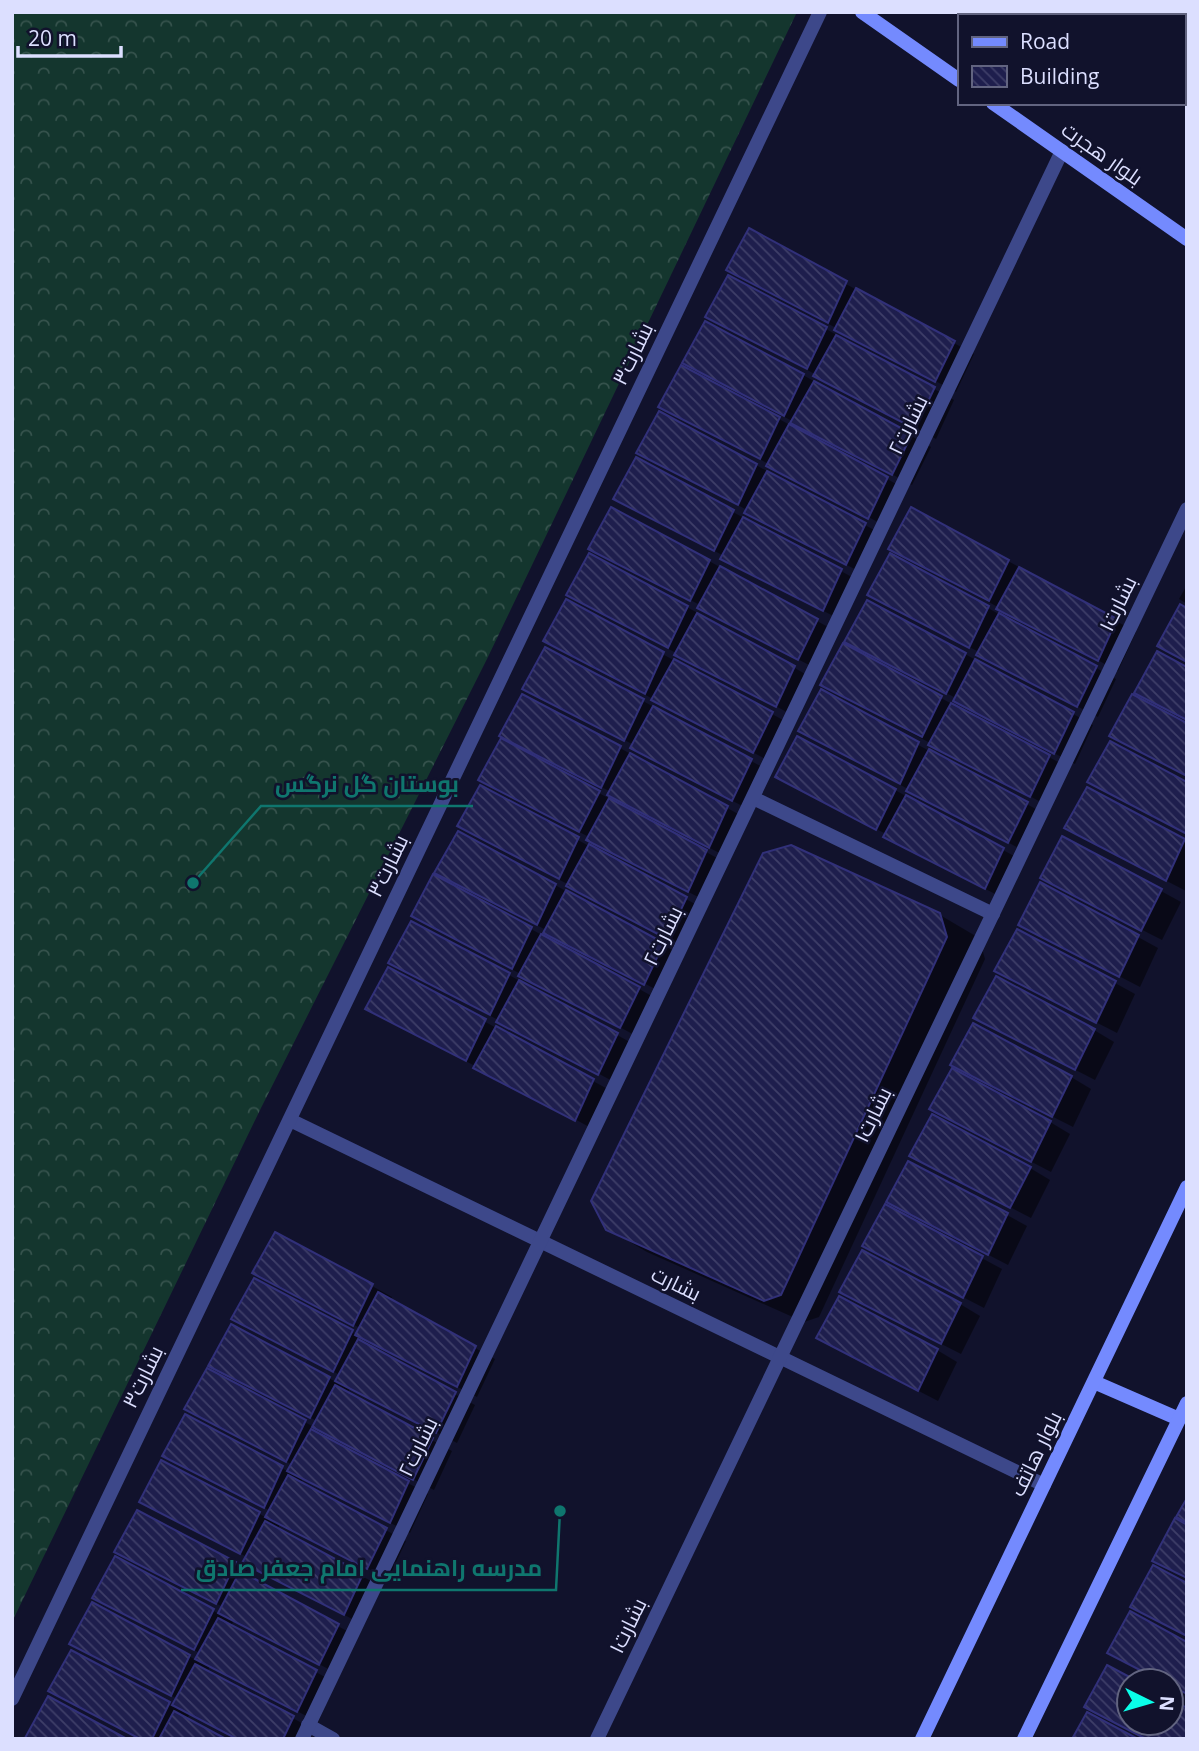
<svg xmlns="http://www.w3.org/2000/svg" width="1199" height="1751" font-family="'Open Sans',Cairo,sans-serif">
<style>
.forest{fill:url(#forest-crowns)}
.shadow{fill:#0007}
.building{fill:url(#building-back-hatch);stroke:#313079;stroke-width:2}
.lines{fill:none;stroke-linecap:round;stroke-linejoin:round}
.minor{stroke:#3d488a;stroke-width:14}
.secondary{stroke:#748afe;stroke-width:14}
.labels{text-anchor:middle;stroke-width:5;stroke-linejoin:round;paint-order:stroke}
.street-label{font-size:21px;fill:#dcdfff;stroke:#11122c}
.leader{fill:none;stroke:#0f766e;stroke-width:2.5}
.callout-dot{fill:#0f766e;stroke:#11122c;stroke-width:2.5}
.callout-label{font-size:23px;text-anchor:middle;font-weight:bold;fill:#0f766e;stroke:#11122c;stroke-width:5;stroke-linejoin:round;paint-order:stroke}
</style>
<defs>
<pattern id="forest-crowns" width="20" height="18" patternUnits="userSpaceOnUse" patternTransform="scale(1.75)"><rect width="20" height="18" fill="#14362e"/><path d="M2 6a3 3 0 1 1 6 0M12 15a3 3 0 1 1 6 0" fill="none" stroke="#36534d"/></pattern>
<pattern id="building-back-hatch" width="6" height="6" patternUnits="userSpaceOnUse" patternTransform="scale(1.75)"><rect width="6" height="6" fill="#1e1e4d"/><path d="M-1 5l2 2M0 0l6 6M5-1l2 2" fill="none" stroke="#3e3e68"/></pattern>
</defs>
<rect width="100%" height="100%" fill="#11122c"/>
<polygon class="forest" points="12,12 797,12 487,659 261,1108 12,1622"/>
<g class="shadow">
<polygon points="749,231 974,354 956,392 748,281"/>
<polygon points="727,327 826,329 954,400 936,439"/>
<polygon points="704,374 803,375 931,447 912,485"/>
<polygon points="680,417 779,419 907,490 889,528"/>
<polygon points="636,459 861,582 843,621 742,569 724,556 635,509"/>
<polygon points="658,463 756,465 885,536 866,575 766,523 747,510"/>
<polygon points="610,559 709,561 837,632 819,670 719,619 700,605"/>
<polygon points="910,560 1008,561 1136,632 1118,671"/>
<polygon points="1187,585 1187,604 1179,599"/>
<polygon points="566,601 792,725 773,763 565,652"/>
<polygon points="588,606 687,607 814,679 796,717"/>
<polygon points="889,606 988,608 1116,679 1098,717 998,666 979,652"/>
<polygon points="866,653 965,654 1093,725 1075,764 975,712 956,698"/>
<polygon points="821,692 1047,815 1028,853 820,742"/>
<polygon points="842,696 941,698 1069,768 1050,807"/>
<polygon points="544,699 643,701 771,772 752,811 652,759 634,745"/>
<polygon points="521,746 620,748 747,819 729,858 629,806 611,792"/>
<polygon points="481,787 706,910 688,948 479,837"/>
<polygon points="797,788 895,790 1023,861 1005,899 905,848 885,837 886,834"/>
<polygon points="1087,789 1187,842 1186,891 1086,839"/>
<polygon points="500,791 599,793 726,863 708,902 608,851 589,837"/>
<polygon points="457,883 555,885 683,956 665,994 565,943 546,930"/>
<polygon points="1062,889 1161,891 1181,902 1162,940"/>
<polygon points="940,915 979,938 985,959 819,1317 804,1322 647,1252 608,1229"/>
<polygon points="433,927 531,929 659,1000 640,1038"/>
<polygon points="1040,935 1138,937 1158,948 1140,987"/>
<polygon points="389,969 613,1092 595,1130 387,1019"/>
<polygon points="410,973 509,975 637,1046 618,1084"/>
<polygon points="1016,981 1115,983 1135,994 1117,1033"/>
<polygon points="996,1029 1094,1030 1114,1042 1095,1080"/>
<polygon points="973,1076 1071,1077 1091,1089 1073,1127"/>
<polygon points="951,1120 1050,1122 1070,1134 1051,1172"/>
<polygon points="931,1166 1030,1168 1050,1180 1031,1218"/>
<polygon points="885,1206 1002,1269 984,1308 884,1256"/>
<polygon points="908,1213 1007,1215 1027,1226 1008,1265"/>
<polygon points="255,1280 357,1335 360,1328 274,1284 372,1286 392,1297 390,1301 495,1359 477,1397 372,1343 370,1348 475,1405 457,1443 350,1388 347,1394 452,1451 434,1490 325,1433 323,1437 428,1494 410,1533 303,1478 300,1484 406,1541 388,1579 280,1524 277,1530 382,1587 364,1625 264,1574 247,1557 161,1513 162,1462 267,1518 271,1511 184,1467 185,1416 289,1472 293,1465 206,1420 208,1370 314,1427 317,1421 230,1377 232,1326 336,1382 340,1375 253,1330"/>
<polygon points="861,1303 960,1304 980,1316 961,1354"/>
<polygon points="838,1349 937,1350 957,1362 938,1401"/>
<polygon points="138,1512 235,1564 255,1575 253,1580 358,1637 340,1675 234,1620 231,1626 336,1683 318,1722 210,1666 207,1672 313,1729 308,1739 239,1739 190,1713 187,1719 222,1739 141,1739 72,1652 173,1707 178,1699 91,1654 92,1604 196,1660 200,1653 114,1608 116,1558 219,1614 223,1607 136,1562"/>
<polygon points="27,1738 124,1739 29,1739"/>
</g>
<g class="building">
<polygon points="749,228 847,281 828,323 726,270"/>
<polygon points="728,275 827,327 807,369 705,317"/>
<polygon points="856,288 955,341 935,382 834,330"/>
<polygon points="705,321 804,374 784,416 682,363"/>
<polygon points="836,335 935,387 915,429 813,376"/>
<polygon points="681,365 780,417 760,459 658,407"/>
<polygon points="814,381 912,434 892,475 790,423"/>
<polygon points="659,411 757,464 738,505 636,453"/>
<polygon points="789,424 888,477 868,519 766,466"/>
<polygon points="636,457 734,510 714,551 613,499"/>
<polygon points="767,471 866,523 846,565 744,513"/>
<polygon points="611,507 710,560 690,601 588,549"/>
<polygon points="911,507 1009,560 989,601 888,549"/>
<polygon points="743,517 842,569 823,611 720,559"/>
<polygon points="589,553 688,606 668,648 566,595"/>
<polygon points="890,553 989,606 969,648 867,595"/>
<polygon points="720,566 818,619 798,660 697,608"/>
<polygon points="1019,567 1117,619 1098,661 996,609"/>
<polygon points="566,599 664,652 645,694 543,641"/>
<polygon points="867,600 966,653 946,694 844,642"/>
<polygon points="1180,604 1187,608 1187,662 1157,646"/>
<polygon points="697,613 795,666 776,707 674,655"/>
<polygon points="999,613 1097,666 1077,707 976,655"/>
<polygon points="843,643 942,696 922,737 820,685"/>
<polygon points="545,647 644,699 624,741 522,689"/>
<polygon points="1157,651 1187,667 1187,720 1134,693"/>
<polygon points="674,659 773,712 753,753 651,700"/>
<polygon points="975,659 1074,712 1054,754 953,701"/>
<polygon points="821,689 919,742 900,784 798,731"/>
<polygon points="522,694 621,746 601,788 499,736"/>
<polygon points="1132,694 1187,723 1187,776 1109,736"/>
<polygon points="951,703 1050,755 1030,797 928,745"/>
<polygon points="653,706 752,759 732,801 630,748"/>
<polygon points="797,736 896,789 876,830 775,777"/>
<polygon points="501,738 600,791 579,832 478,780"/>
<polygon points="1110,741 1187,782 1187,834 1087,782"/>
<polygon points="929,749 1028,802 1008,843 906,791"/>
<polygon points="630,753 728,806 709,848 607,795"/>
<polygon points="480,785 579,837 559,879 457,826"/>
<polygon points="1087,787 1185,839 1166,881 1064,828"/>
<polygon points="906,795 1004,848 985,889 883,837"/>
<polygon points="609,798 707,850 688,892 586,840"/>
<polygon points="458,831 556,884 537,925 434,873"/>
<polygon points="1062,836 1162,889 1141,931 1040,878"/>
<polygon points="589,844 687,897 667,939 566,886"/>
<polygon points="791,845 940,913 947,937 781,1295 764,1301 606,1230 591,1201 763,853"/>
<polygon points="433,874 532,927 512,969 411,916"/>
<polygon points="1040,882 1139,935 1119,977 1018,925"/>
<polygon points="566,890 664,943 644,985 543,933"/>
<polygon points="411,921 510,973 490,1015 388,963"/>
<polygon points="1017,929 1116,981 1096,1023 994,971"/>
<polygon points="541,934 640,987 620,1028 518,976"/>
<polygon points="388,967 486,1019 466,1061 365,1009"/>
<polygon points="996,976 1095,1029 1075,1070 973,1018"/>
<polygon points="519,980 618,1033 598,1075 496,1022"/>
<polygon points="973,1023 1072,1076 1052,1117 950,1065"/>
<polygon points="496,1026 594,1079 575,1121 473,1068"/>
<polygon points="952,1068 1051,1121 1031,1162 929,1109"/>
<polygon points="932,1114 1031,1167 1010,1208 909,1156"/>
<polygon points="908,1161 1008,1213 988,1255 886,1202"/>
<polygon points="885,1204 983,1256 963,1298 862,1246"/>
<polygon points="275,1232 373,1284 353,1326 252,1273"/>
<polygon points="862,1250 961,1303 941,1344 839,1292"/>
<polygon points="254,1278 353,1330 333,1372 231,1319"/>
<polygon points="378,1292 476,1346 457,1387 355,1335"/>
<polygon points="839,1296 938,1349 918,1391 816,1338"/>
<polygon points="231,1324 330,1377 310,1418 208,1366"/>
<polygon points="358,1339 456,1392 436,1433 335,1381"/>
<polygon points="207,1368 306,1420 286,1462 184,1409"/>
<polygon points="335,1385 433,1438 413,1480 312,1427"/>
<polygon points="185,1414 283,1466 264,1508 162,1456"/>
<polygon points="311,1429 409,1481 390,1523 287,1471"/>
<polygon points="161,1460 260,1512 240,1554 139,1502"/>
<polygon points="288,1475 387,1528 367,1569 265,1517"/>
<polygon points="1187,1498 1187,1523 1176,1517"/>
<polygon points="137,1510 236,1562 216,1604 114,1552"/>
<polygon points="1175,1518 1187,1525 1187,1578 1152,1561"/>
<polygon points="265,1521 363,1574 344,1615 242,1563"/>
<polygon points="115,1556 214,1609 194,1650 92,1598"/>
<polygon points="1153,1565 1187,1583 1187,1636 1130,1607"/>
<polygon points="240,1571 339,1624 319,1665 218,1613"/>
<polygon points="92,1602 190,1655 171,1696 69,1644"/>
<polygon points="1130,1611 1187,1642 1187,1694 1171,1686 1171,1681 1161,1681 1107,1653"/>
<polygon points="218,1618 317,1670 297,1712 195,1659"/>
<polygon points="71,1650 170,1702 152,1739 140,1739 48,1691"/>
<polygon points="195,1664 294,1716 283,1739 237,1739 172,1705"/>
<polygon points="1107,1665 1137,1681 1129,1681 1129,1723 1171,1723 1171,1699 1187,1708 1187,1739 1146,1739 1084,1707"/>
<polygon points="48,1696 127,1739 25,1738"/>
<polygon points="174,1711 226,1739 159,1739"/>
<polygon points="1087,1712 1138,1739 1072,1739"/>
</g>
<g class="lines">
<g class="minor">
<polyline points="1139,16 1141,12"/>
<polyline points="753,798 993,914"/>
<polyline points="290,1120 1044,1485"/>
<polyline points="12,1699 820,12"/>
<polyline points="308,1725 333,1739"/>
<polyline points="302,1739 1062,151"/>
<polyline points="597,1739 1187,509"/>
</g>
<g class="secondary">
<polyline points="862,12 959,80"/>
<polyline points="1071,12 1076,16"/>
<polyline points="1183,91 1187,93"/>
<polyline points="993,103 1187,239"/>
<polyline points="1094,1382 1179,1419"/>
<polyline points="922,1739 1187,1187"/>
<polyline points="1024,1739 1187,1403"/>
</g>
</g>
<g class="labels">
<g class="street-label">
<text transform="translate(1102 154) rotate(35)" y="7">بلوار هجرت</text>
<text transform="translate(633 354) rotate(-64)" y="7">بشارت۳</text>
<text transform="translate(908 425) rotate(-64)" y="7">بشارت۲</text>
<text transform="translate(1118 604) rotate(-64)" y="7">بشارت۱</text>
<text transform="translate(388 866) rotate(-64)" y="7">بشارت۳</text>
<text transform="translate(663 936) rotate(-64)" y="7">بشارت۲</text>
<text transform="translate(873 1115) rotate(-64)" y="7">بشارت۱</text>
<text transform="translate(676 1284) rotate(26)" y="7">بشارت</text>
<text transform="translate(143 1377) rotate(-64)" y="7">بشارت۳</text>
<text transform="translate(418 1447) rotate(-64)" y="7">بشارت۲</text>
<text transform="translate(1036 1454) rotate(-64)" y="7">بلوار هاتف</text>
<text transform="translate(628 1626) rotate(-64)" y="7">بشارت۱</text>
</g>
</g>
<path class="leader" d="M193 883L261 806H473M560 1511L556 1590H181"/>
<g class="callout-dot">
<circle cx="193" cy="883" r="7"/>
<circle cx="560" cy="1511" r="7"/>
</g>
<g class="callout-label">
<text x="367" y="792">بوستان گل نرگس</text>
<text x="369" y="1576">مدرسه راهنمایی امام جعفر صادق</text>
</g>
<rect width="1199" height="1751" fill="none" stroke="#dcdfff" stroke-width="28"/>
<rect x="958" y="14" width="228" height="91" fill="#11122c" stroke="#626480" stroke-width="2"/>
<rect x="972" y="37" width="35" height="10" fill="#748afe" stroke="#626480" stroke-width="2"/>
<text x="1020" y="49" font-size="21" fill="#dcdfff">Road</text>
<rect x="972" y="66" width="35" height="21" fill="url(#building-back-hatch)" stroke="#626480" stroke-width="2"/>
<text x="1020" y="84" font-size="21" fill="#dcdfff">Building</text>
<g transform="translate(1150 1702) rotate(95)"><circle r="33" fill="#11122c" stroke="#626480" stroke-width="2"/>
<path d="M0-5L12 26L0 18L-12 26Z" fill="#0afee9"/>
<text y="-10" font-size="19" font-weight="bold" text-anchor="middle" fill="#dcdfff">N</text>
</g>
<path d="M18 46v10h103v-10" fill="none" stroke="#dcdfff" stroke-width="3.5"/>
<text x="28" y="46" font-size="21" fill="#dcdfff" stroke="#11122c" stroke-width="5" paint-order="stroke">20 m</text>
</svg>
